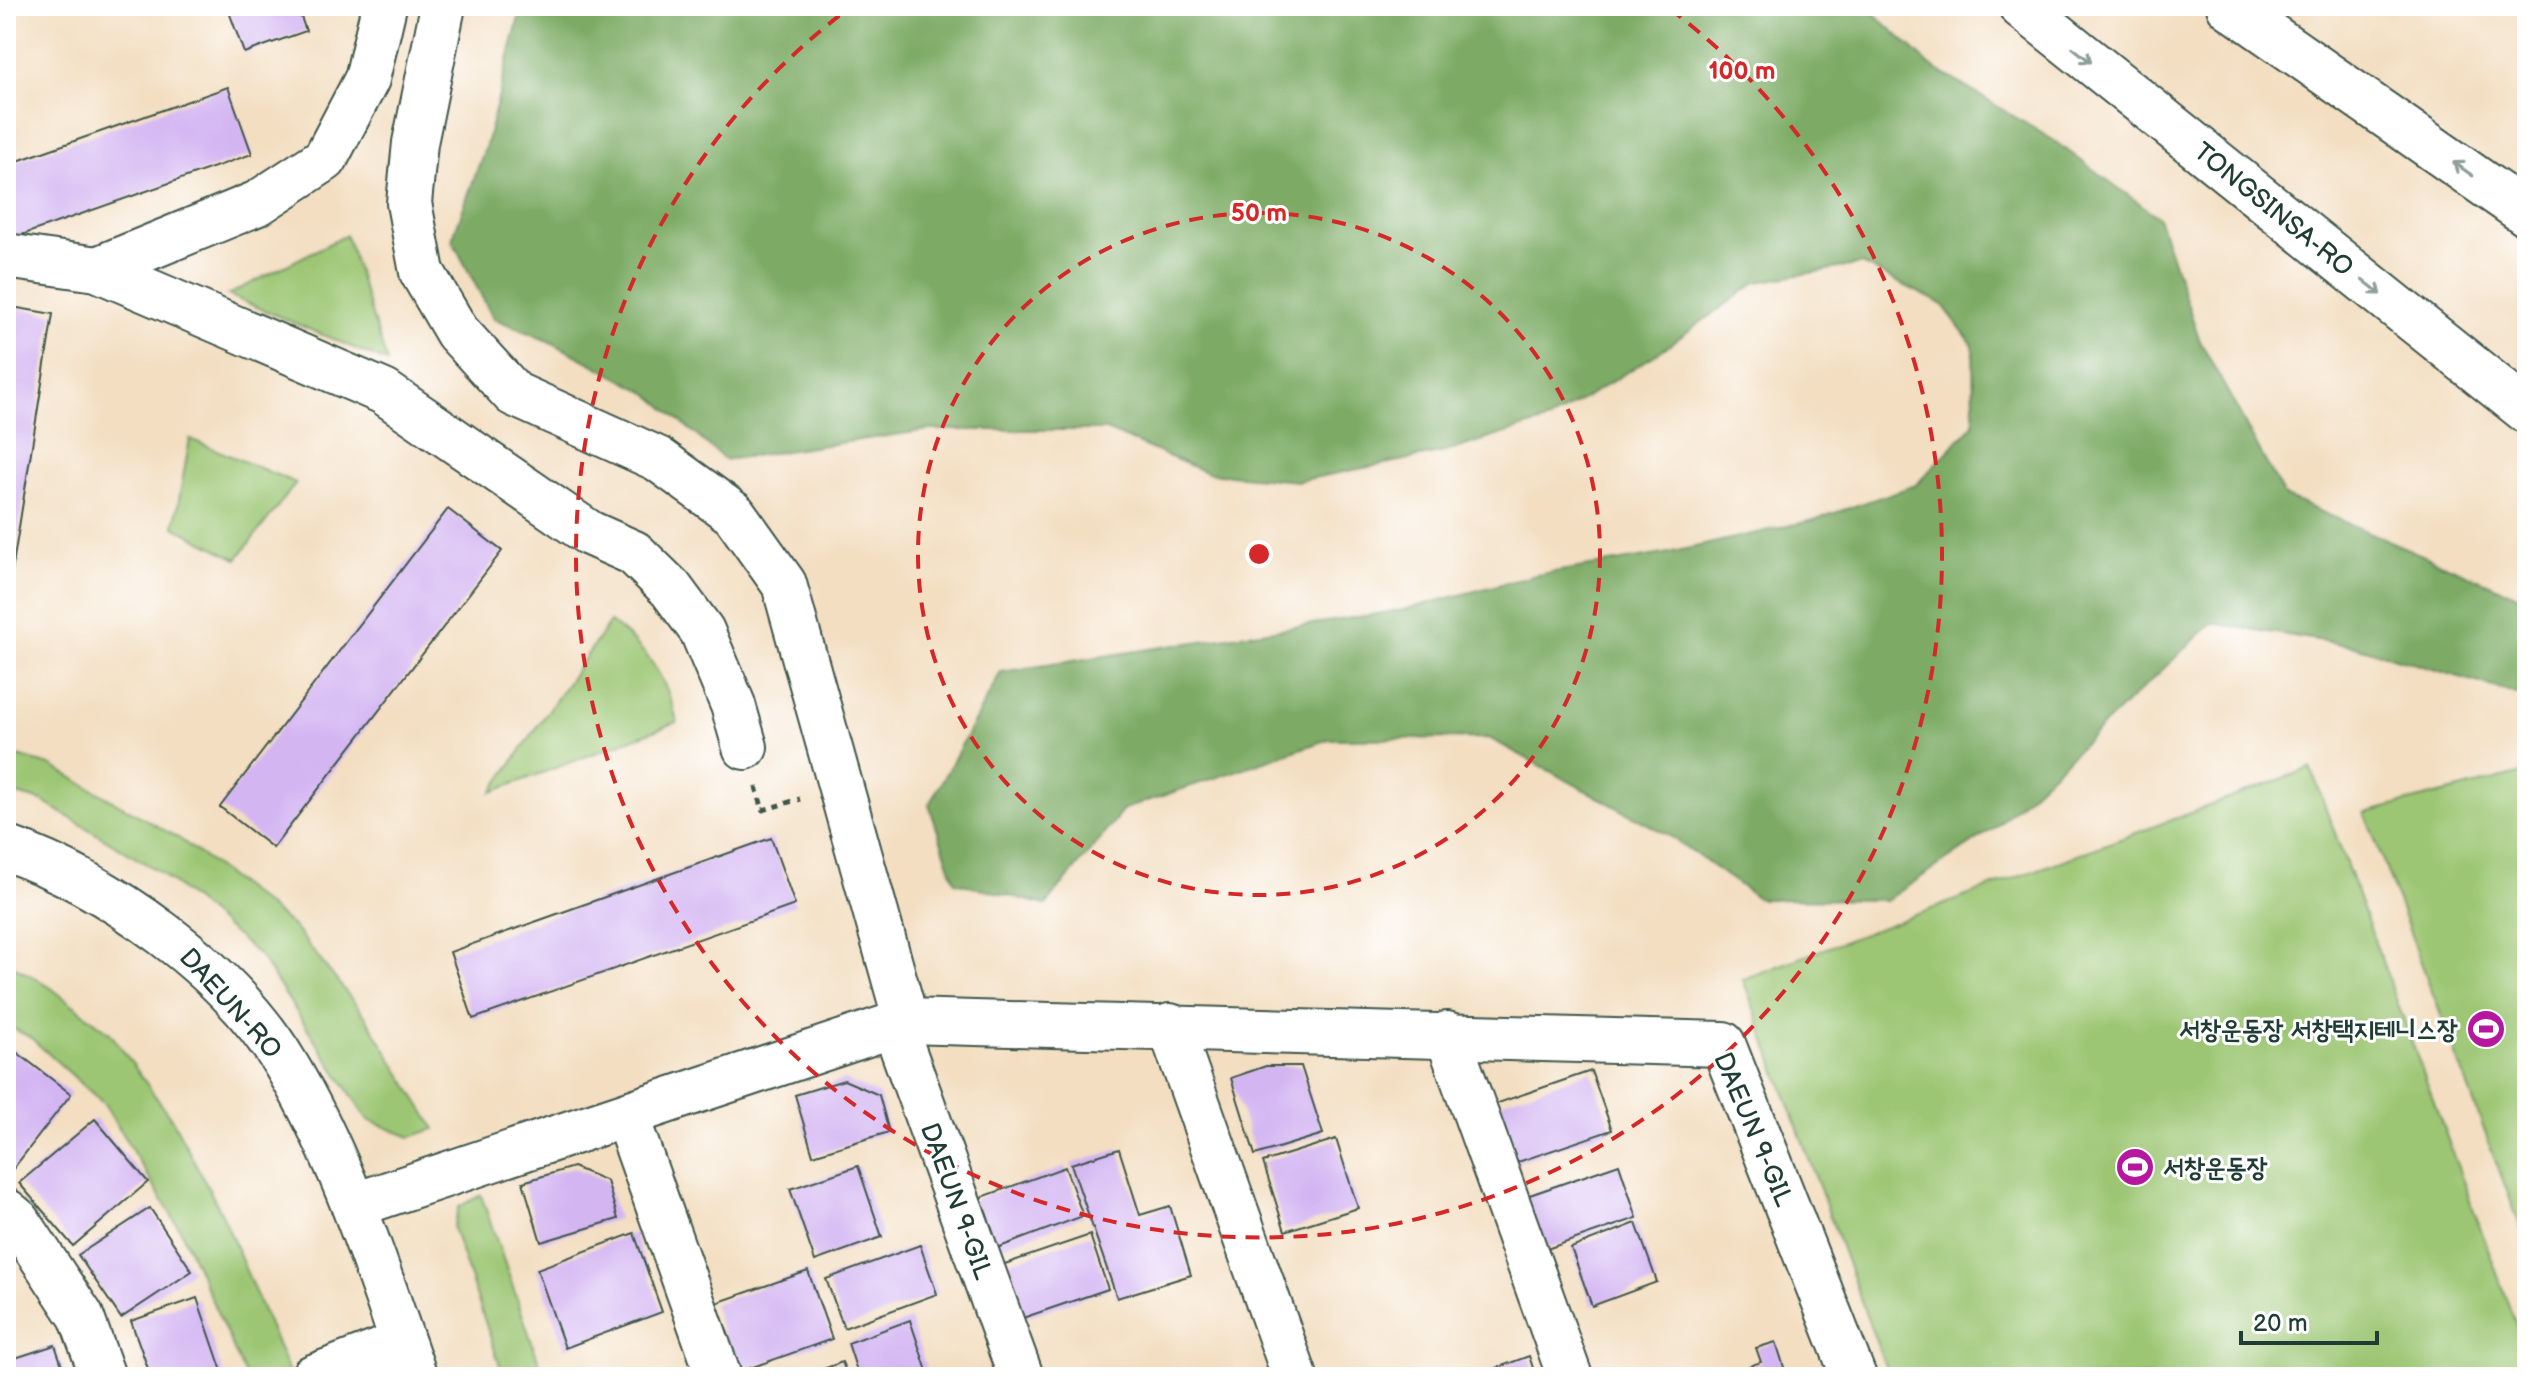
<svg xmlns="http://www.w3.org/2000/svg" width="2533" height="1383" font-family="'Balsamiq Sans','Poor Story',sans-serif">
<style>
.green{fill:#9cc673;stroke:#5e8254;stroke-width:2}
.forest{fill:#7dab65;stroke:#4e744c;stroke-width:2}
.building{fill:#d3b5f2}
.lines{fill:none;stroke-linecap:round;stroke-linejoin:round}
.minor-casing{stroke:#3f5549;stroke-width:48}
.highway-casing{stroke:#3f5549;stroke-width:48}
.path{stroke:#3f5549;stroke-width:5;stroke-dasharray:6 6;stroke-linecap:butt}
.minor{stroke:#fff;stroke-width:44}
.highway{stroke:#fff;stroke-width:44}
.oneway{stroke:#8f9e9a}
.ring{fill:none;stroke:#d62828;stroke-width:4;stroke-dasharray:14 10}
.labels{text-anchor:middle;stroke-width:6;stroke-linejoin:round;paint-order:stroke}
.street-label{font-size:26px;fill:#1f3d34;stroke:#fff}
.poi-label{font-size:26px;font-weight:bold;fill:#1f3d34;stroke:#fff;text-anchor:end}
.centre{fill:#d62828;stroke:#fff;stroke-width:4}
.ring-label{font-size:24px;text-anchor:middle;font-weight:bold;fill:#d62828;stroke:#fff;stroke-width:6;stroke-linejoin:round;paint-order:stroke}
</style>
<rect width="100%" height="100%" fill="#fff"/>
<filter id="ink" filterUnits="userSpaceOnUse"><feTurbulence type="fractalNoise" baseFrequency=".0125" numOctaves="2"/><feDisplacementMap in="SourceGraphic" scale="16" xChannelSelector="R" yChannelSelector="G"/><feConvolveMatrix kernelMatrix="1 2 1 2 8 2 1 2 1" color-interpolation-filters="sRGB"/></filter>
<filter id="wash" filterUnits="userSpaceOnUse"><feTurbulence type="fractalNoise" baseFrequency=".006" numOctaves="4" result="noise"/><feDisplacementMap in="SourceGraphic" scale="32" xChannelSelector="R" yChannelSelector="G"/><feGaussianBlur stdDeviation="1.8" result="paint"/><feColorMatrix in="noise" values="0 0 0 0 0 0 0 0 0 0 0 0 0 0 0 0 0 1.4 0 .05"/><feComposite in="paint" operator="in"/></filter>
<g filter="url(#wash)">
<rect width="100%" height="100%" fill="#f3dec1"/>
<g class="green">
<polygon points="346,235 387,362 228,295"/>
<polygon points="190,439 296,483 237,559 174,527"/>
<path d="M610,622C647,648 667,678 677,722L492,792Z"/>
<polygon points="6,753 50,765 180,839 293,926 365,1016 435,1129 410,1137 368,1120 259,955 161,873 42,801 6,791"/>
<polygon points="2311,768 2527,1355 2527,1377 1889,1377 1743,979"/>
<polygon points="2527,772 2527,1244 2365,813"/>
<polygon points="6,962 46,984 111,1034 173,1121 222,1214 291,1377 246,1377 181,1231 104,1104 30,1037 6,1025"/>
<polygon points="481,1195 544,1377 504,1377 453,1228 459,1207"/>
</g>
<polygon class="forest" points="522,6 1866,6 1931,66 2053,140 2158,217 2200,341 2284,496 2527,600 2527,697 2355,646 2212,623 1993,829 1887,900 1759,899 1670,836 1489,738 1329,739 1124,809 1046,905 955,882 929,805 1001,672 1403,610 1536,575 1664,554 1814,520 1916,485 1974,424 1973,345 1942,304 1862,264 1757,282 1655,355 1549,420 1445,452 1298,481 1208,473 1106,430 928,430 725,460 649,394 555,344 493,318 452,240 486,145"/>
<g id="blocks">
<g class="building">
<polygon points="227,6 297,6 306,31 244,53"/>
<polygon points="228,87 252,154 16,237 6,209 6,165"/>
<polygon points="6,306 53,314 8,596 6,596"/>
<polygon points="448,509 502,551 273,848 220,807"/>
<polygon points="771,838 795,905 473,1019 450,952"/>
<polygon points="10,1047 71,1094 13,1169 6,1163 6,1053"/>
<polygon points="1266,1066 1301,1066 1323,1134 1255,1155 1231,1078"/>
<polygon points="1591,1071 1612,1130 1515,1163 1495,1104"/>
<polygon points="844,1080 879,1095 889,1132 813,1155 795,1095"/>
<polygon points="95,1119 148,1182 73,1246 19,1183"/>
<polygon points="1336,1139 1358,1208 1285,1231 1263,1162"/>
<polygon points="1119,1149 1140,1215 1170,1206 1191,1275 1117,1298 1071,1164"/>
<polygon points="1619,1164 1637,1218 1541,1251 1524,1197"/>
<polygon points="858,1166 882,1237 815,1261 790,1189"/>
<polygon points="573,1167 607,1181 618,1219 541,1242 523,1182"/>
<polygon points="1065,1167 1083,1216 989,1251 971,1201"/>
<polygon points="150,1208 192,1271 121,1318 78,1255"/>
<polygon points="1636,1223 1657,1282 1592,1306 1571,1248"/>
<polygon points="634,1233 662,1312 565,1348 537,1269"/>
<polygon points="1090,1235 1108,1289 1014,1321 996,1267"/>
<polygon points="920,1245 937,1294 844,1328 826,1279"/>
<polygon points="808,1271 832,1339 736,1373 713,1304"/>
<polygon points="197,1298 224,1377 151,1377 131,1321"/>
<polygon points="910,1320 929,1377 859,1377 848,1343"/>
<polygon points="1776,1342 1787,1377 1719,1377 1761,1362 1756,1348"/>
<polygon points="55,1345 66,1377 6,1377 6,1361"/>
<polygon points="1529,1356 1536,1377 1472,1377"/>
<polygon points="842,1362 848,1377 802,1377"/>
</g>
</g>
</g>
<g filter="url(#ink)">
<use href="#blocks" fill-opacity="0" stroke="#3f5549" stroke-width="2"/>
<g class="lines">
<defs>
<g id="minor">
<polyline points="443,6 415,143 409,203 422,272 457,332 514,394 658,459 734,514 784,584 906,1021"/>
<polyline points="6,256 97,269 384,392 589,533 634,553 671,589 702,631 733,705 745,747"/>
<polyline points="97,269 258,203 325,159 367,79 384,6"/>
<path d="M6,848C108,884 228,968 285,1063C344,1161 377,1270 415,1377"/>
<polyline points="894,1025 1021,1377"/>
<polyline points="1170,1026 1295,1377"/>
<polyline points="1447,1034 1570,1377"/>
<polyline points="626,1115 719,1377"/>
<polyline points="355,1205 906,1021 1723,1044 1854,1377"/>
<polyline points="6,1211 18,1221 81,1316 103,1377"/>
<polyline points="313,1377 402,1343"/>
</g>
<g id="highway">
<polyline points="2021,6 2527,411"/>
<polyline points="2229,6 2527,214"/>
</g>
</defs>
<use href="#minor" class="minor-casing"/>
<use href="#highway" class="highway-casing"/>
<polyline class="path" points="756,787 763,810 800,799"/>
<use href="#minor" class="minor"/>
<use href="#highway" class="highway"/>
</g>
<defs><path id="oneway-shaft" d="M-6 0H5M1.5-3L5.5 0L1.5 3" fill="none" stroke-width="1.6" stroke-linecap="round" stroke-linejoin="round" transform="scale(2)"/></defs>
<g class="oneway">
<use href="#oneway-shaft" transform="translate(2082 55) rotate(39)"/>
<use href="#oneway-shaft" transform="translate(2463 169) rotate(-145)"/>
<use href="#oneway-shaft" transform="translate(2372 287) rotate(39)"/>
</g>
</g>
<g class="ring">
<circle cx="1259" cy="554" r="341"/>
<path d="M1670 9A683 683 0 1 1 848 9"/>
</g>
<defs>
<symbol id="stadium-disc" viewBox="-11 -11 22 22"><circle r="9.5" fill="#b5179e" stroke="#fff"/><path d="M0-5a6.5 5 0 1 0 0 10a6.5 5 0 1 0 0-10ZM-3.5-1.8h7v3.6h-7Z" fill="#fff"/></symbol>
</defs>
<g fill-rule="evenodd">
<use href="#stadium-disc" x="2464" y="1007" width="44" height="44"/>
<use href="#stadium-disc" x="2113" y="1145" width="44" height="44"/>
</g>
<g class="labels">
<g class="street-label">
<text transform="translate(2274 209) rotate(39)" y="9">TONGSINSA-RO</text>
<text transform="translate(231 1003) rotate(48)" y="9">DAEUN-RO</text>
<text transform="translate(1754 1129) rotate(67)" y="9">DAEUN 9-GIL</text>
<text transform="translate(957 1201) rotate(70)" y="9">DAEUN 9-GIL</text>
</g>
<g class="poi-label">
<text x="2458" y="1038">서창운동장 서창택지테니스장</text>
<text x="2163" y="1176" text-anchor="start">서창운동장</text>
</g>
</g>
<circle cx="1259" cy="554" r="12" class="centre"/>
<g class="ring-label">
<text x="1742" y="79">100 m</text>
<text x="1259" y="221">50 m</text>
</g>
<rect width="2533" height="1383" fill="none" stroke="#fff" stroke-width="32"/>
<path d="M2241 1331v12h136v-12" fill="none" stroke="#1f3d34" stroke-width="4"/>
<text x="2253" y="1331" font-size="24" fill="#1f3d34" stroke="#ffffff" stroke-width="6" paint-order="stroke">20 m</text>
</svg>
